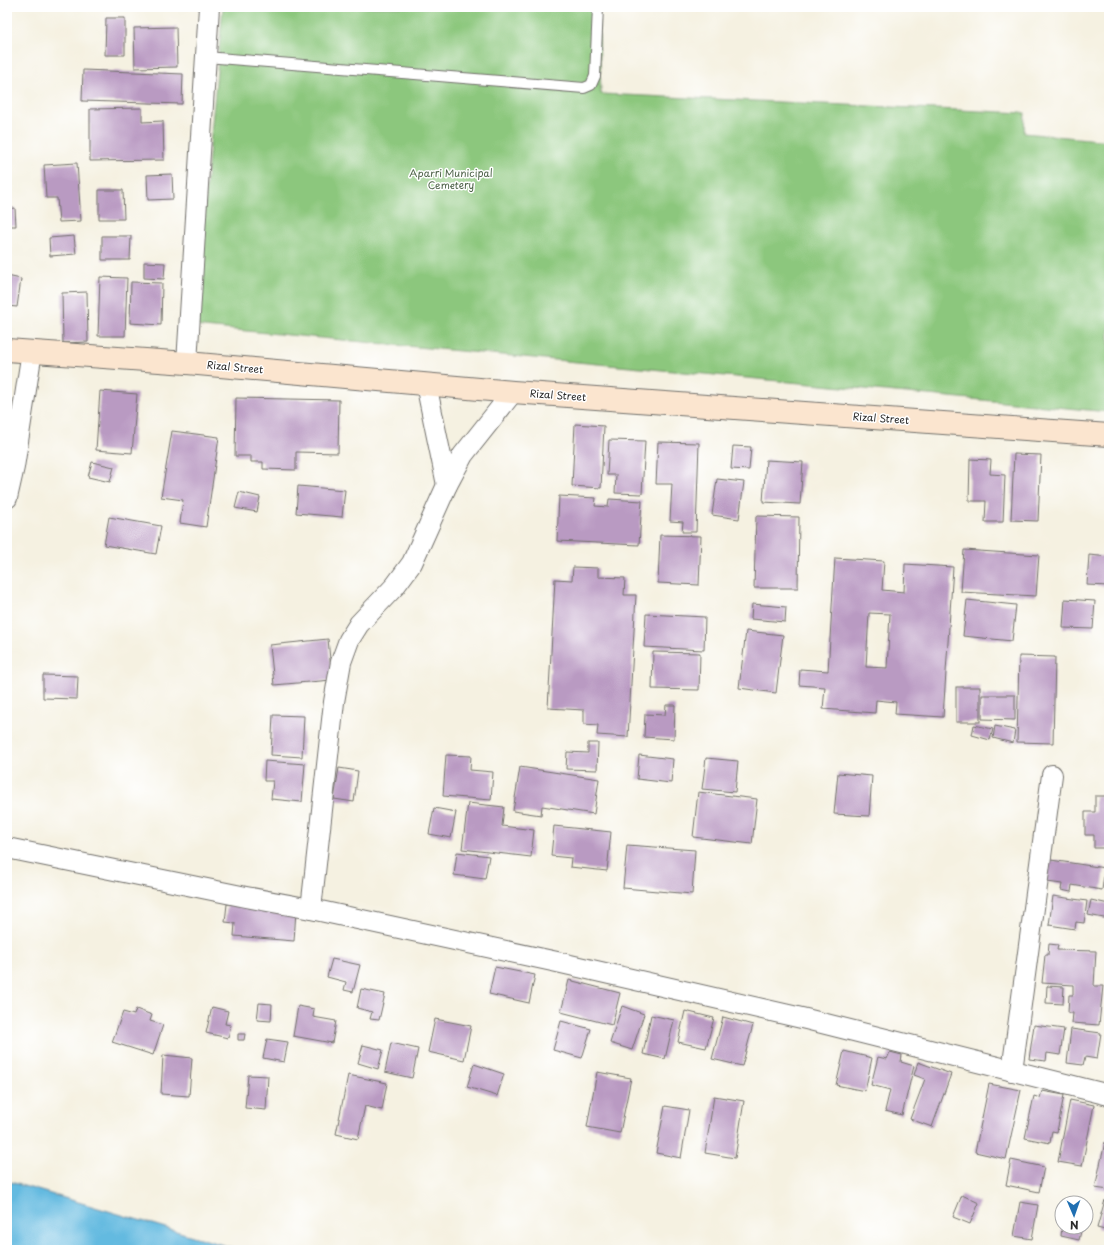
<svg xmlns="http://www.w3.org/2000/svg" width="1116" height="1257" font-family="'Playpen Sans',sans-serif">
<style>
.green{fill:#8cc77d;stroke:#5c7954}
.water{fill:#64bae0;stroke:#487286}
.building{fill:#b99ac2;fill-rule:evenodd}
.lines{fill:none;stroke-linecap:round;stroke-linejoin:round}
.lane-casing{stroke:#72706b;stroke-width:12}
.street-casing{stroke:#72706b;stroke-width:22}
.secondary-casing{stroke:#72706b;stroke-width:24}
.lane{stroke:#fff;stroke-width:10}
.street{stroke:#fff;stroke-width:20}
.secondary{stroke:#fbe5cf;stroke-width:22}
.labels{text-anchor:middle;stroke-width:3;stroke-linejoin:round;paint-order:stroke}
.park-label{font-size:10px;fill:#4d6248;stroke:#fff}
.street-label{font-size:10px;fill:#2b2b2b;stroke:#fff}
</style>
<rect width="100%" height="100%" fill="#fff"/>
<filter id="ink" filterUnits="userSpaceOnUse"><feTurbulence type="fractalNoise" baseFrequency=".025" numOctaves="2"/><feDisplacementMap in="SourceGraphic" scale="8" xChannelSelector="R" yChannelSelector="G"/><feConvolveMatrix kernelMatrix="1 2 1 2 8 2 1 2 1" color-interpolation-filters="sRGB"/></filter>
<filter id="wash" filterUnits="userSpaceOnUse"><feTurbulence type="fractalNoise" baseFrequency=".012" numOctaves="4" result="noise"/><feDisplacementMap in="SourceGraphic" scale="16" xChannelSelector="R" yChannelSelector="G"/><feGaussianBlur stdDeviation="0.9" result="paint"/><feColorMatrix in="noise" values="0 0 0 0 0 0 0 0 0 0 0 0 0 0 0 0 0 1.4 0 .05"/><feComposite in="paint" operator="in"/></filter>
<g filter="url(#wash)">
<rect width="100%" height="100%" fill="#f5f1e1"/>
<polygon class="green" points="223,7 598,7 601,94 1025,113 1024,133 1109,141 1109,412 193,326"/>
<polygon class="water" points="7,1181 240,1250 7,1250"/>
<g id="blocks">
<g class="building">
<polygon points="106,18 125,18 125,55 105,55"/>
<polygon points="176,27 177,67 135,68 134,28"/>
<polygon points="83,70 183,74 182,104 82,101"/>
<polygon points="142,108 142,122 163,121 164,160 90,161 90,109"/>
<polygon points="77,163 81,221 59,222 57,198 46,198 44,165"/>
<polygon points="172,174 173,199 148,200 147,175"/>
<polygon points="99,190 123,190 124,219 99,219"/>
<polygon points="15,208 16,226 7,226 7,209"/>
<polygon points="74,236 76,254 50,256 49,238"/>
<polygon points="102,236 131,236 130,260 102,260"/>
<polygon points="144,262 165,263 164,279 144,278"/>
<polygon points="7,276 21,279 17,307 7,306"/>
<polygon points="100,277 127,278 125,336 98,336"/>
<polygon points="131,282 162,283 161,325 130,323"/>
<polygon points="87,292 88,342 63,343 62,293"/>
<polygon points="100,391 137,394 132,453 96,450"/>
<polygon points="236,398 339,400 338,453 296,452 296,470 263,469 263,462 251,462 251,456 235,456"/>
<polygon points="575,424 604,426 601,488 572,486"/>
<polygon points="172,431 219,437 206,527 180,523 183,500 161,497"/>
<polygon points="609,440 645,441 642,494 615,493 616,475 607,475"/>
<polygon points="658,442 699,443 696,532 682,532 683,522 670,521 672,484 656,484"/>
<polygon points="733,446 751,447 749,470 731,469"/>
<polygon points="1014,454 1041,455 1038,521 1011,520"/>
<polygon points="970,459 991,460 990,474 1005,475 1003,522 985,522 986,501 969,501"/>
<polygon points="766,460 803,462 800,504 763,502"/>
<polygon points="92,462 114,467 110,482 88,477"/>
<polygon points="717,479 744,482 739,519 712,515"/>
<polygon points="298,486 345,490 342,517 296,513"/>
<polygon points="239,492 260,497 257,512 235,508"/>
<polygon points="559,496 596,498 595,506 608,507 609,499 642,501 639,545 557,541"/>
<polygon points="756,516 799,517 798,588 754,588"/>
<polygon points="109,517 161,526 156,554 104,545"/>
<polygon points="660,535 701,536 699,585 658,583"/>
<polygon points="964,550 1039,555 1036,596 961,592"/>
<polygon points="1089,555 1109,557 1109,586 1087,585"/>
<path d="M835,558L884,561L882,590L904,592L905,564L953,567L943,717L895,714L896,702L876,700L875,713L823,709L825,687L799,685L800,669L828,671ZM869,613L890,614L887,668L866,667Z"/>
<polygon points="573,567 598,568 598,577 625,578 624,595 636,595 628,737 597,735 598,725 584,724 584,710 548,708 555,579 572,580"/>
<polygon points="1065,599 1095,601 1093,629 1063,628"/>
<polygon points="967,600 1016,605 1012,641 963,636"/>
<polygon points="752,604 786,607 785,622 751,619"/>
<polygon points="646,614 705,617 704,650 644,647"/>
<polygon points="746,631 783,635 776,693 739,688"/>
<polygon points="328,639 332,680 274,685 270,645"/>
<polygon points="653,652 700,653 699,690 652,689"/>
<polygon points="1019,656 1055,657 1053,743 1017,742"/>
<polygon points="43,675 78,676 77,699 43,698"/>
<rect x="956" y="687" width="24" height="35"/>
<polygon points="982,695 1015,695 1015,720 982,719"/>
<polygon points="666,705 675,705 674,739 644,737 645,714 665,715"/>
<polygon points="273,715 304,716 302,757 271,755"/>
<polygon points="974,725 993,729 990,740 972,735"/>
<polygon points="995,726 1015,730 1013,743 993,738"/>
<polygon points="588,743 598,743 597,770 566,769 567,752 588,753"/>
<polygon points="446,755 471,756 470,770 493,772 491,800 443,796"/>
<polygon points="639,755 673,759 671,783 637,779"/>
<polygon points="706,758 738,761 735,792 702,789"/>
<polygon points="265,761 305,764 302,802 271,799 273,781 264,781"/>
<polygon points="520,767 599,779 594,814 542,806 541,815 513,811"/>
<polygon points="339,768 358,771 354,802 334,799"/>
<polygon points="838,773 872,776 869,816 834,814"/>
<polygon points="698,792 757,799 752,844 693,837"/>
<polygon points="1095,796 1109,796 1109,848 1094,848 1094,835 1085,835 1085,812 1095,812"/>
<polygon points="468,803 504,807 502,826 534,830 531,857 462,849"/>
<polygon points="434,808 456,812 451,838 429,834"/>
<polygon points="554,826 611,832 607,871 570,867 571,858 551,856"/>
<polygon points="627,845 695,850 692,894 623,888"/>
<polygon points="457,852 489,856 485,879 454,875"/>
<polygon points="1044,859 1105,868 1102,890 1072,885 1071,892 1061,890 1062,884 1040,881"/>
<polygon points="1053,896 1087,901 1084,923 1076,922 1075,929 1049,925"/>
<polygon points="1091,900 1109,904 1109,919 1088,915"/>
<polygon points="227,904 296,910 294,941 234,936 235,923 225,922"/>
<polygon points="1049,944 1058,945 1057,950 1096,951 1094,986 1103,986 1099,1025 1072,1023 1073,1013 1068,1013 1069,995 1073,995 1073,985 1042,983 1045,955 1048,955"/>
<polygon points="332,959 360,965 353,992 344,990 346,982 327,977"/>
<polygon points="495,967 535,975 529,1003 489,994"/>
<polygon points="569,980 620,993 612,1025 561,1012"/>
<polygon points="1047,986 1064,987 1063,1004 1046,1003"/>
<polygon points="361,989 385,994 379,1020 370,1019 372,1012 357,1008"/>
<polygon points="259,1003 272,1004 271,1021 257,1020"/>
<polygon points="298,1006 314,1009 313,1017 336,1021 332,1043 293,1036"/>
<polygon points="622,1006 644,1014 632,1050 610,1043"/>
<polygon points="212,1007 228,1011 225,1024 231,1025 228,1038 206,1033"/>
<polygon points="136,1009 152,1015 150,1021 163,1025 153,1055 112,1042 123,1012 134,1015"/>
<polygon points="685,1011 714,1018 706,1048 678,1042"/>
<polygon points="651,1015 674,1020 665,1059 643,1054"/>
<polygon points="723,1017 753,1025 742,1066 712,1059"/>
<polygon points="435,1019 471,1026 464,1060 428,1052"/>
<polygon points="561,1021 591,1029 582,1058 553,1050"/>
<polygon points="1034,1025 1064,1029 1060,1055 1047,1053 1046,1061 1029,1059"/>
<polygon points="1071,1029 1101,1033 1097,1059 1085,1057 1083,1065 1067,1063"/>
<polygon points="238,1034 245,1034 244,1040 238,1040"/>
<polygon points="267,1039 288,1042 284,1062 263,1058"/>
<polygon points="391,1043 418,1049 412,1078 385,1072"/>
<polygon points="363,1045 383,1050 378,1069 358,1063"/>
<polygon points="844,1051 872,1058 865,1091 836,1085"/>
<polygon points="890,1052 902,1055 901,1062 914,1066 902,1115 885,1111 890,1090 871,1085 878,1057 887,1059"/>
<polygon points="163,1055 192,1058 189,1096 161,1094"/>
<polygon points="918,1062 951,1074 932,1127 910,1119 925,1079 914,1075"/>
<polygon points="474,1064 504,1074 497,1096 467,1087"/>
<polygon points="597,1072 631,1078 620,1133 587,1127"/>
<polygon points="248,1075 268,1076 266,1110 245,1108"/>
<polygon points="348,1075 387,1083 382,1110 365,1106 358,1139 336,1134"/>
<polygon points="989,1084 1021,1090 1006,1159 975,1152"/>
<polygon points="1042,1091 1064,1095 1057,1132 1052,1131 1050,1143 1025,1138 1034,1096 1040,1098"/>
<polygon points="714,1096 744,1101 735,1158 705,1153"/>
<polygon points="1070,1100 1094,1105 1082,1166 1058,1162"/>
<polygon points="665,1106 689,1110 681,1158 656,1153"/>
<polygon points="1105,1142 1109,1143 1109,1190 1095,1188"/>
<polygon points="1011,1160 1044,1167 1039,1192 1006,1185"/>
<polygon points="962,1195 979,1203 970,1224 953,1217"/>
<polygon points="1105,1200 1109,1202 1109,1231 1097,1228"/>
<polygon points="1020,1202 1038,1205 1032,1239 1014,1236"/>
<polygon points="1062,1227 1082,1227 1079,1240 1061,1236"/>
</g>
</g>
</g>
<g filter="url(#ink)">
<use href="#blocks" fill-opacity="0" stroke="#72706b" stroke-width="1"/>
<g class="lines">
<defs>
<polyline id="lane" points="206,57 584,88 591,85 595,76 598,7"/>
<g id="street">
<polyline points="187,363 209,7"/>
<polyline points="426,384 447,485"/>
<polyline points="7,498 14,467 32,351"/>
<polyline points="7,848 246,897 311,909 557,962 806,1019 1109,1095"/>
<polyline points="311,909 334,702 341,662 349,640 359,624 395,586 412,563 447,485 463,455 513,392"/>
<polyline points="1012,1071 1052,775"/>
</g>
<polyline id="secondary" points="7,350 187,363 513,392 1109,435"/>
</defs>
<use href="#lane" class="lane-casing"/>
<use href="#street" class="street-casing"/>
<use href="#secondary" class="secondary-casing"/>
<use href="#lane" class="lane"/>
<use href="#street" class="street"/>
<use href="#secondary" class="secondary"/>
</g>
</g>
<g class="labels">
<g class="park-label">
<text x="451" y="177">Aparri Municipal<tspan x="451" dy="12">Cemetery</tspan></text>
</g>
<g class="street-label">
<text transform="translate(235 367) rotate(5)" y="4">Rizal Street</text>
<text transform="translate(558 395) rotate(4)" y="4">Rizal Street</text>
<text transform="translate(881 418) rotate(4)" y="4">Rizal Street</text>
</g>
</g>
<rect width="1116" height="1257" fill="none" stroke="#fff" stroke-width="24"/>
<g transform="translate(1074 1215) rotate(178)"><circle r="19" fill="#ffffff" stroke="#aaaaaa"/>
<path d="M0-3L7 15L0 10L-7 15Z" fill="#1f6fb2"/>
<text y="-6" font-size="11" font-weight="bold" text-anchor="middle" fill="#2b2b2b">N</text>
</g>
</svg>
